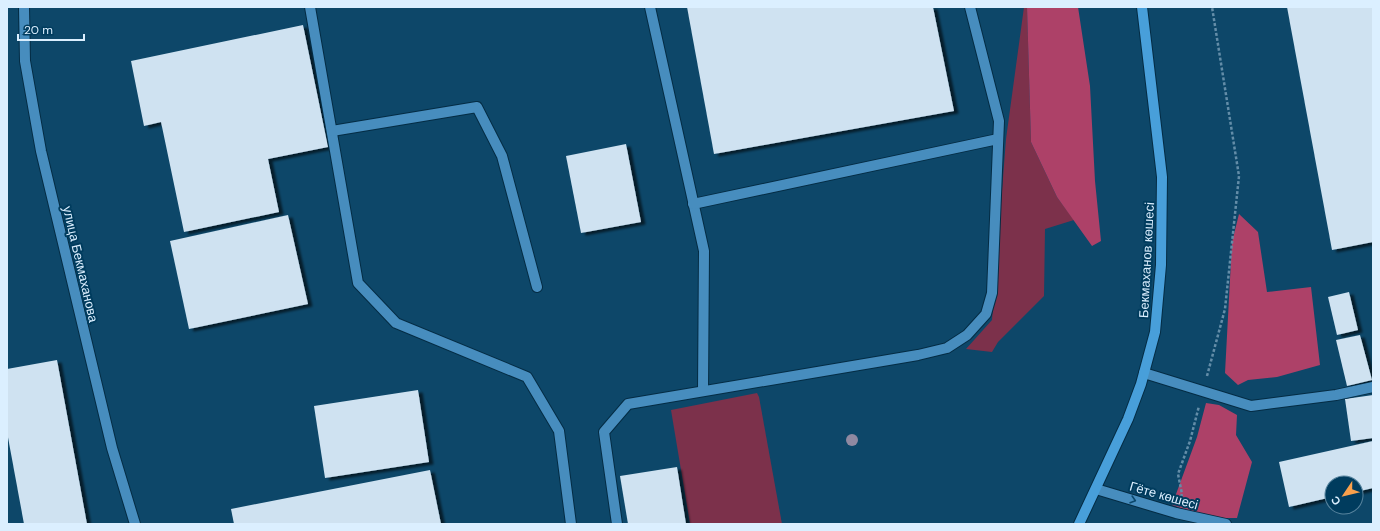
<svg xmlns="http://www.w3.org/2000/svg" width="1380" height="531" font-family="'DM Sans',sans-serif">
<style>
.green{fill:#7c314b}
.forest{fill:#ad4168}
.building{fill:#cfe2f1;filter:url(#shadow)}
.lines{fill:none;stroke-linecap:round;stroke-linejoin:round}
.minor-casing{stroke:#042c44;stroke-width:12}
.major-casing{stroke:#042c44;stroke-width:12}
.path{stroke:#638da8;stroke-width:2.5;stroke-dasharray:3 2;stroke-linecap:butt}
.minor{stroke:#478dbe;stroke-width:10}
.major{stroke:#489fda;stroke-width:10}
.tree{fill:#8f89a1}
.oneway{stroke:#0b486c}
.labels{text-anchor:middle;stroke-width:4;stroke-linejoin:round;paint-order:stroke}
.street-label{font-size:13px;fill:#dbefff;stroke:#003c5e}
</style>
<defs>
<filter id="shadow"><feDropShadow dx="4.5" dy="2.5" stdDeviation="1" flood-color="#0009"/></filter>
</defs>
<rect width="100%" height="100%" fill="#0d4769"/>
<g class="green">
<polygon points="1024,7 1027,7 1031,142 1057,197 1074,220 1045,229 1044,296 998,342 992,352 966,349 992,320 1006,139"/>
<polygon points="757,393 759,397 782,524 690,524 671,410"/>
</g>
<g class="forest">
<polygon points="1027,7 1078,7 1090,86 1095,181 1101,241 1092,246 1057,197 1031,142"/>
<polygon points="1239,214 1258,232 1267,292 1311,287 1320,365 1277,377 1248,380 1238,385 1225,373 1232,242"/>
<polygon points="1206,403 1219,405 1237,415 1236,435 1252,462 1237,518 1210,518 1172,505 1197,437"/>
</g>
<g class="building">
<polygon points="687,7 933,7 954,111 714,154"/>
<polygon points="1287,7 1373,7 1373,242 1332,250"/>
<polygon points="303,25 328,147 268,159 279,212 184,232 161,122 144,126 131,61"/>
<polygon points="626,144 641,222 581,233 566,156"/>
<polygon points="288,215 308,304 189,329 170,241"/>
<polygon points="1349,292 1358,330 1337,335 1328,297"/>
<polygon points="1360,335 1372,380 1347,386 1336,340"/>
<polygon points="57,360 87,524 24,524 7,432 7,369"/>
<polygon points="418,390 429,462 325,478 314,406"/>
<polygon points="1373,395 1373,438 1351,441 1345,399"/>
<polygon points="1373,441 1373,488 1356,492 1356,483 1332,483 1332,497 1289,507 1279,462"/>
<polygon points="677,467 686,524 628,524 620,476"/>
<polygon points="430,470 441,524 234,524 231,509"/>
</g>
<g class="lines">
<defs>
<g id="minor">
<polyline points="24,7 25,61 41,151 112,448 135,524"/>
<polyline points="310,7 358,283 396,323 527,377 559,431 571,524"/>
<polyline points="650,7 704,251 703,391"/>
<polyline points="332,131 477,107 502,156 537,287"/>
<polyline points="693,204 998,139"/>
<polyline points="1144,373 1251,406 1336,395 1373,387"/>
<polyline points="1096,489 1176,513 1226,524"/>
<polyline points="617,524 604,432 628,404 918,355 947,348 967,335 986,314 992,293 999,121 970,7"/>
</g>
<polyline id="major" points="1079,524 1128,419 1141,384 1155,332 1161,265 1162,177 1142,7"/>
</defs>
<use href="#minor" class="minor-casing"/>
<use href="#major" class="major-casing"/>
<g class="path">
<polyline points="1207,376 1225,309 1239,176 1212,7"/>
<polyline points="1181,497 1182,494 1178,474 1190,441 1199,406"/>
</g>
<use href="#minor" class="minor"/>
<use href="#major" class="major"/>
</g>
<circle class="tree" cx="852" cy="440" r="6"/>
<defs><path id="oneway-chevron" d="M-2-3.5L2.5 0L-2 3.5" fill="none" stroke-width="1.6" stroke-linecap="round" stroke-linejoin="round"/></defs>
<use class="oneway" href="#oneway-chevron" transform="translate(1133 500) rotate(17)"/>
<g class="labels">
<g class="street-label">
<text transform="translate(1146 260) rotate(-87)" y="5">Бекмаханов көшесі</text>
<text transform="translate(81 264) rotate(77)" y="5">улица Бекмаханова</text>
<text transform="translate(1164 495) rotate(16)" y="5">Гёте көшесі</text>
</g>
</g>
<rect width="1380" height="531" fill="none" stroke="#dbefff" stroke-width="16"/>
<g transform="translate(1344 495) rotate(235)"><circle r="19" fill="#003c5e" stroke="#58849e"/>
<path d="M0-3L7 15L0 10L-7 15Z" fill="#f9a04c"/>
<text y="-6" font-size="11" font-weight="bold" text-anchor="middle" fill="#dbefff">С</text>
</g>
<path d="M18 34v6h66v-6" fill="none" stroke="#dbefff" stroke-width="2"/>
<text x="24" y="34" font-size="12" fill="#dbefff" stroke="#003c5e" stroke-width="3" paint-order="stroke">20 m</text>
</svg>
